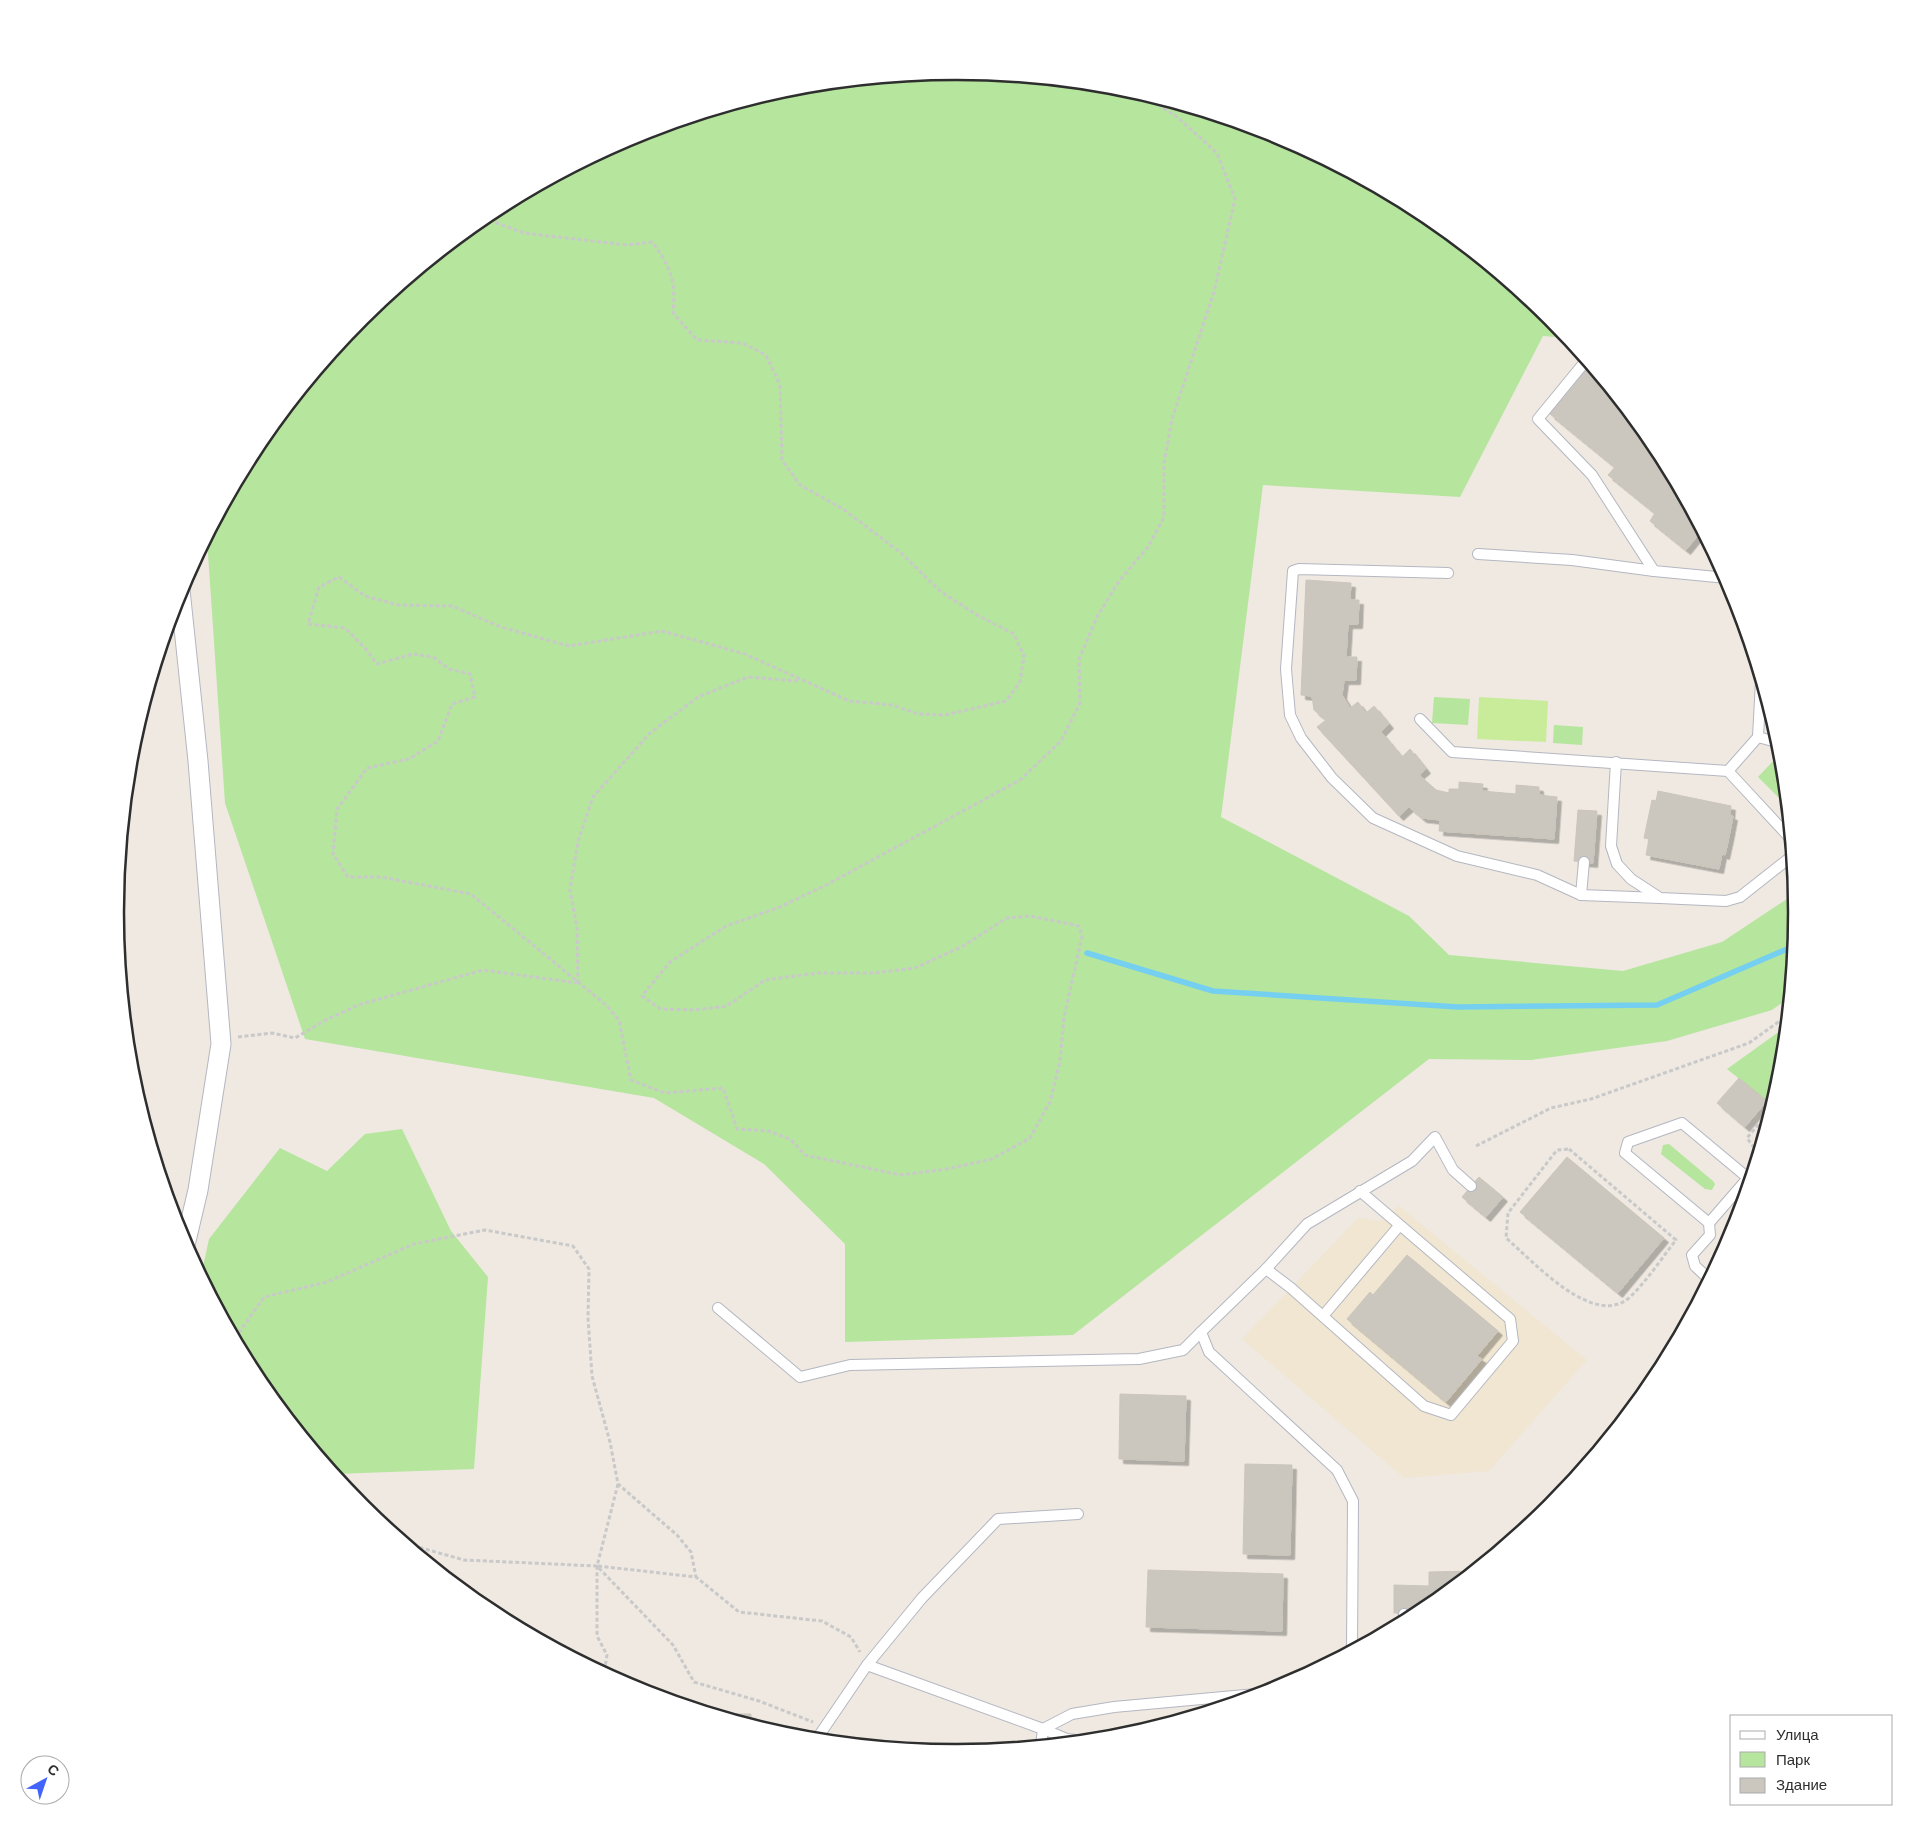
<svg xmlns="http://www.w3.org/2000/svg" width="1913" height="1825" font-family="Barlow,sans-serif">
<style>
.education{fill:#f0e6d1}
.green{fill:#b6e59e}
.pitch{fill:#c9ec9a}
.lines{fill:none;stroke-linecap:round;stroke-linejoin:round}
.stream{stroke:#75cff0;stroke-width:5.5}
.building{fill:#cbc7bf;stroke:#cbc5ba;filter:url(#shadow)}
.service-casing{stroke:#b4b7c1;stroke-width:12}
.minor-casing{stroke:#b4b7c1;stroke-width:21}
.path{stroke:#c9c9c9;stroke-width:3;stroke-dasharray:4 2.5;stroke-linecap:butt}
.service{stroke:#fff;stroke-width:10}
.minor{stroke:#fff;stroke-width:19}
.rim{fill:none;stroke:#2e2e2e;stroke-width:2.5}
</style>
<defs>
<filter id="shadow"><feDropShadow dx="4.5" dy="4.5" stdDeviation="0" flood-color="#0004"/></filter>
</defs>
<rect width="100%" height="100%" fill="#efe9e1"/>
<polygon class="education" points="1399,1206 1587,1360 1489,1471 1404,1478 1242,1339 1358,1218 1380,1221"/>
<g class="green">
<polygon points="957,71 1121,87 1279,135 1424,213 1552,318 1568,338 1543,336 1460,497 1263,485 1221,817 1409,916 1449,955 1623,971 1722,942 1796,893 1798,913 1789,998 1772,1010 1667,1041 1531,1060 1429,1059 1073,1335 845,1342 845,1244 764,1164 654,1098 305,1039 225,803 207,539 257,445 362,317 489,213 635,135 793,87"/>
<polygon points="1434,697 1470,699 1468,725 1432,723"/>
<polygon points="1554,725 1583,727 1582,745 1553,743"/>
<polygon points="1776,758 1783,760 1787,806 1758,777"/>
<polygon points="1787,1026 1782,1077 1773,1106 1727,1069"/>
<polygon points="402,1129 451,1231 488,1277 474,1469 334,1474 257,1380 201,1276 209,1239 280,1148 327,1171 365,1134"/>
<polygon points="1669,1144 1713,1181 1715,1184 1712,1190 1705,1189 1661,1154 1663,1145"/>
</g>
<polygon class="pitch" points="1479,697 1548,701 1546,742 1477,739"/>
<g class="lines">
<polyline class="stream" points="1087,953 1213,991 1458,1007 1657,1005 1794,946"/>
</g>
<g class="building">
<polygon points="1585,370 1614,394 1627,410 1625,412 1637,423 1656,445 1705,537 1700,533 1686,550 1650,521 1655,513 1608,475 1615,467 1550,414"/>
<polygon points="1306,580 1351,583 1350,600 1359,600 1358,624 1348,624 1346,657 1357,657 1356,680 1344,680 1342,695 1350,708 1358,702 1366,713 1374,706 1389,724 1381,732 1402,757 1410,749 1426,769 1419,775 1436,790 1449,793 1449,789 1459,789 1459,782 1483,784 1482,791 1516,794 1516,785 1539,787 1539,795 1557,797 1554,839 1439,831 1440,820 1422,818 1409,807 1399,816 1317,727 1326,720 1314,710 1312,696 1301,695"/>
<polygon points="1658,791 1731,806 1730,815 1733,816 1729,837 1725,855 1722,854 1719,869 1646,855 1649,839 1644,838 1652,800 1656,801"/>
<polygon points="1578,810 1597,811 1593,863 1574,861"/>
<polygon points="1739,1078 1767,1101 1745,1127 1717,1103"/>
<polygon points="1567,1157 1664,1238 1618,1293 1520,1212"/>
<polygon points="1479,1177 1503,1197 1486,1217 1462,1197"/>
<polygon points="1407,1255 1498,1331 1477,1356 1482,1359 1446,1402 1347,1319 1370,1292 1373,1295"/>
<polygon points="1120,1394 1186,1396 1184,1461 1119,1459"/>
<polygon points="1245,1464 1292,1465 1290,1555 1243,1554"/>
<polygon points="1148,1570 1283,1574 1282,1631 1146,1627"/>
<polygon points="1474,1571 1421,1614 1394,1613 1394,1585 1429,1586 1429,1572"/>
<polygon points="735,1714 751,1714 751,1725 735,1720"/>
</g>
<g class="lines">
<defs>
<g id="service">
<polyline points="1584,363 1538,419 1592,475 1654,571 1727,578"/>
<polyline points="1478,554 1572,560 1654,571"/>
<polyline points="1448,573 1299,569 1293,571 1286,669 1290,715 1301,738 1332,778 1373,818 1457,856 1537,875 1581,895 1660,898"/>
<polyline points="1761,681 1758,737 1780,743"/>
<polyline points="1420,719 1452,752 1728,771 1790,838"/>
<polyline points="1616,762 1611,846 1617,864 1631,879 1660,898 1726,901 1740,897 1792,856"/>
<polyline points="1728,771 1758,737"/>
<polyline points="1581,895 1584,862"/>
<polyline points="1748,1178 1682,1123 1628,1142 1625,1153 1709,1223 1748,1178 1750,1180"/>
<polyline points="1709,1223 1710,1235 1692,1255 1695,1266 1710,1280"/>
<polyline points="1266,1269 1291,1288 1424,1406 1451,1415 1513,1341 1510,1319 1360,1191"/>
<polyline points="718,1308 800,1377 850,1365 1139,1359 1183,1350 1201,1332"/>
<polyline points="1323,1316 1399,1226"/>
<polyline points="1404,1614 1404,1622"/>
<polyline points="1352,1651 1353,1501 1337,1470 1209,1352 1201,1332 1266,1269 1307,1224 1412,1161 1435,1137 1453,1170 1471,1186"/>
<polyline points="867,1665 1043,1729 1072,1714 1114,1707 1267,1693"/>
<polyline points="816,1740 867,1665 922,1598 998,1519 1078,1514"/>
<polyline points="1041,1745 1043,1729 1067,1739 1085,1741"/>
</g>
<polyline id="minor" points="180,590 198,761 221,1044 198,1190 185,1245"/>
</defs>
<use href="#service" class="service-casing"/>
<use href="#minor" class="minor-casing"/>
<g class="path">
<path d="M483,218L524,233L627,245L652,242C671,267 676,281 673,313L697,340L742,343L766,355L780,385L782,460L800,485L843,509L901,553L940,591L977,615L1014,634L1024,656L1020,682L1006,701L945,715L918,714L892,705L849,701L745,654L662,631L569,646L501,627L452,606L398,605L365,596L339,577L319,587L308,624L345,628L365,648L377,664L413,654L433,657L449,669L470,674L475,697L452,704L438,741L409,759L367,768L337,809L333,854L348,877H381L471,894L606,1005L619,1020L631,1080L665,1093L723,1088L737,1129L768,1131L790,1139L805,1155L901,1175L947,1169L992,1159L1030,1138L1050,1102L1060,1061L1064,1017L1082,937L1079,926L1030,916L1007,918L963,946L915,968L873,973H818L765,980L727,1006L694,1010L661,1009L642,996L670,962L726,926L780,907L830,883L1020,780L1061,741L1080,703L1079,659L1098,615L1119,581L1148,547L1164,517V463L1172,419L1214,292L1235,199L1217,153L1176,116L1137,92"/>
<polyline points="578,983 577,928 570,890 578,841 593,797 650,733 698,697 748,677 798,681"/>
<polyline points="238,1037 272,1033 295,1038 324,1021 358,1005 483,970 577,983"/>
<polyline points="1774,1100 1779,1079 1782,1076"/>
<polyline points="1476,1146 1551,1108 1591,1099 1749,1043 1788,1015"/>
<path d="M1569,1149L1676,1240C1661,1259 1647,1281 1630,1297C1594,1330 1532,1260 1506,1238L1508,1213L1557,1150Z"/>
<polyline points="1756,1151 1762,1142"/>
<polyline points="1758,1153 1747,1138 1772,1108"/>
<polyline points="235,1338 264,1297 327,1282 414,1244 485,1230 573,1246 589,1269 588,1318 592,1376 610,1442 618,1484 677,1535 691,1552 696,1577"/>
<polyline points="618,1484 597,1566 597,1636 607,1655 605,1667 620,1676 618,1681"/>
<polyline points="407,1544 464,1560 597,1566 673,1645 694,1682 759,1701 813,1722"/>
<polyline points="598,1566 696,1577 739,1612 822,1621 851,1637 860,1652"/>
</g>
<use href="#service" class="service"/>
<use href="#minor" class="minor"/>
</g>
<path d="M0 0H1913V1825H0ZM124 912a832 832 0 1 1 1664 0a832 832 0 1 1-1664 0Z" fill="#fff" fill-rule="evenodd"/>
<path class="rim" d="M124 912a832 832 0 1 1 1664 0a832 832 0 1 1-1664 0Z"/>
<rect x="1730" y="1715" width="162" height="90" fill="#ffffff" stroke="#ababab"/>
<rect x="1740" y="1731" width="25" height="8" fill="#ffffff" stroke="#ababab"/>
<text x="1776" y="1740" font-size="15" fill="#2e2e2e">Улица</text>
<rect x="1740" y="1752" width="25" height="15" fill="#b6e59e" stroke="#ababab"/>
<text x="1776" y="1765" font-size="15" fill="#2e2e2e">Парк</text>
<rect x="1740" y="1778" width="25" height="15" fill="#cbc7bf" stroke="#ababab"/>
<text x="1776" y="1790" font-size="15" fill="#2e2e2e">Здание</text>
<g transform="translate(45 1780) rotate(40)"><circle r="24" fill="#ffffff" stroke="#ababab"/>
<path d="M0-4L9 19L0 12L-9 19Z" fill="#4264fb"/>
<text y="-8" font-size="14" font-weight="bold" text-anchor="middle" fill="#2e2e2e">С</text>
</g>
</svg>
